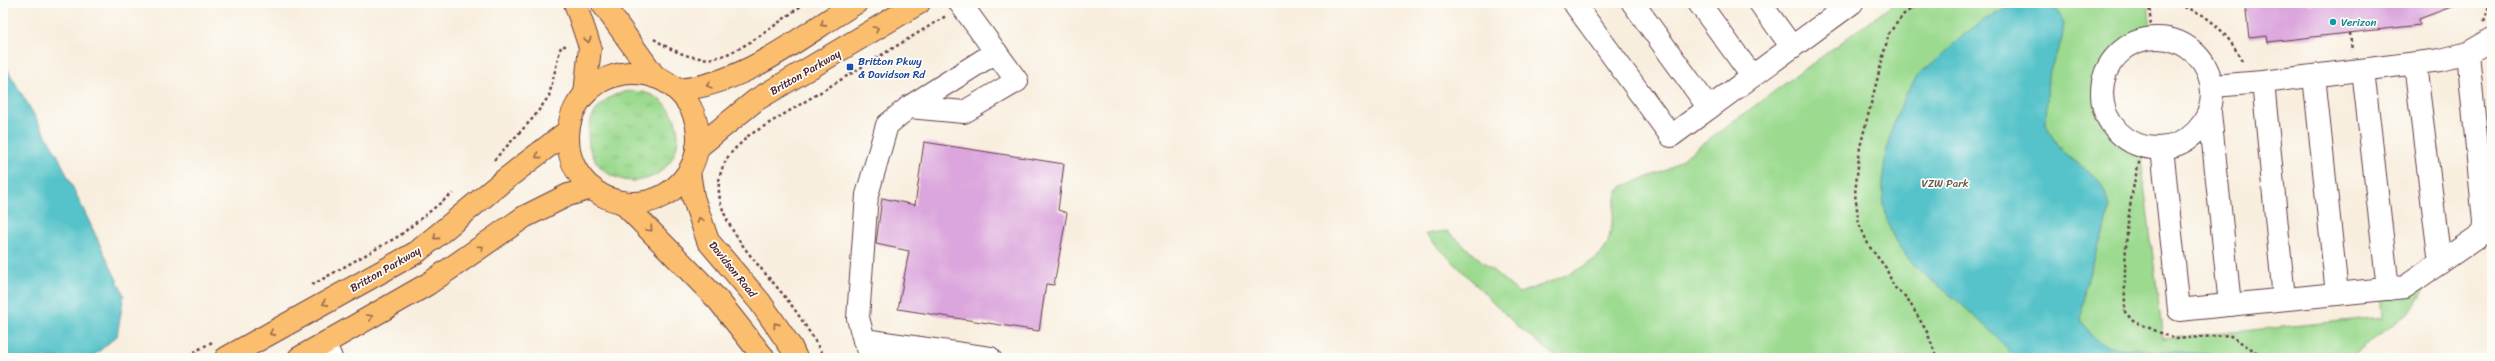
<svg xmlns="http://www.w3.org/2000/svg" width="2495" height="361" font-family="Sriracha,sans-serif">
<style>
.grass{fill:url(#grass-tufts);stroke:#727c5d}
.park{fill:#9bda8f;stroke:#727c5d}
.water{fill:#55c3c9;stroke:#50717a}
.building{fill:#dba6dd}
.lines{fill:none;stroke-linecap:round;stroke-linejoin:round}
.minor-casing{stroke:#643e46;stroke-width:24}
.major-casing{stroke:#643e46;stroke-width:24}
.path{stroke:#643e46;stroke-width:2.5;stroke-dasharray:3 3;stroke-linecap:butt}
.minor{stroke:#fff;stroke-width:22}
.major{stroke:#fabe6e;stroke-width:22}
.oneway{stroke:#996749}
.culture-dot{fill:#0f9aa8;stroke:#fdfcf7;stroke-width:1.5}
.transit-dot{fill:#1a4fb4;stroke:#fdfcf7;stroke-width:1.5}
.labels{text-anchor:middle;stroke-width:3.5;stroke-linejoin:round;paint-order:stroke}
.culture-label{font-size:11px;fill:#0d838f;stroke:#fdfcf7;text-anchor:start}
.transit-label{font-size:11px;fill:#164399;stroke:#fdfcf7;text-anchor:start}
.street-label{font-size:11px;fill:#4a1f2b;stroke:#fdfcf7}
.park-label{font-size:11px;fill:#625749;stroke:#fdfcf7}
</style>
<defs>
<pattern id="grass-tufts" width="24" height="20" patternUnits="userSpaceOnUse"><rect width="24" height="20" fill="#9bda8f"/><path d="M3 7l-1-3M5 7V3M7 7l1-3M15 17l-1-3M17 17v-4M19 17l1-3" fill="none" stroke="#87bb7c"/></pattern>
</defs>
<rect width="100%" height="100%" fill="#fdfcf7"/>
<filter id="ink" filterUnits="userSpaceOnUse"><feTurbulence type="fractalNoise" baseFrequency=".025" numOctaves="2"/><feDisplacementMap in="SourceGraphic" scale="8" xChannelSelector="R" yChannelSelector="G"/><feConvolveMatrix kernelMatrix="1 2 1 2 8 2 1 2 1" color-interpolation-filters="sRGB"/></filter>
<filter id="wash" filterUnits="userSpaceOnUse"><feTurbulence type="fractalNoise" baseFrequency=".012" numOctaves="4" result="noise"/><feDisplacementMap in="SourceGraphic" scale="16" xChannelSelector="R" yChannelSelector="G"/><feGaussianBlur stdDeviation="0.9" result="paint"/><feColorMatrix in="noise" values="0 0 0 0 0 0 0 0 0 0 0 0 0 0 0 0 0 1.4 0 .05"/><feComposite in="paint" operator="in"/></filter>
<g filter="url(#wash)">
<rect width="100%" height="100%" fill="#f8eede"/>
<circle class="grass" cx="633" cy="136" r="45"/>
<path class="park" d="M1895,3H2148L2152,37C2146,38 2137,39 2132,43C2102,59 2092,104 2115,130C2123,138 2133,143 2144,147L2142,167L2163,339L2382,317L2380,290L2440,263L2411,311L2349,358H1558L1516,325L1425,234L1447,231L1519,293C1542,285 1594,268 1606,247C1611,237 1614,206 1617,193L1623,186L1667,170Z"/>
<g class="water">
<path d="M2017,3H2045L2058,11L2064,24L2062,39L2048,76L2046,125L2063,152L2097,178L2105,192L2109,208L2103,234L2085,286L2081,319L2092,338L2109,347L2221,355L2238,358H2016C1998,338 1979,320 1960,303C1939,285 1913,269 1898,245C1868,198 1887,121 1916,78C1921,71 1931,65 1938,58C1967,32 1980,19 2017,3Z"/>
<polygon points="3,62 57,154 124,295 117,336 91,358 3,358"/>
</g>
<g id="blocks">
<g class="building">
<polygon points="2245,3 2458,3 2459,4 2419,19 2420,25 2268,42 2267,36 2249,38"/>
<polygon points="924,142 1064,164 1058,210 1067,213 1054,285 1046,284 1039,331 898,309 909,251 876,244 882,198 915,205"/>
</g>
</g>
</g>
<g filter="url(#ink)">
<use href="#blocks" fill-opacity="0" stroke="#643e46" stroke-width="1"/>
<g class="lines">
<defs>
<g id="minor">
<polyline points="1574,3 1671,136 1852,3"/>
<polyline points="1633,3 1709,108"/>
<polyline points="1699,3 1752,76"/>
<polyline points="1760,3 1792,47"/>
<circle cx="2157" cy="93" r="55"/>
<polyline points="2415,64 2440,263"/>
<polyline points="2363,70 2388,289"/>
<polyline points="2314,76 2337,294"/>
<polyline points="2263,82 2284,299"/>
<polyline points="2213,86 2263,82 2441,60 2468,53 2492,39"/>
<polyline points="909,107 996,52"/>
<polyline points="2210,113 2230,305"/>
<polyline points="2162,148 2179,310 2405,287 2483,233 2484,222 2468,53"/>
<polyline points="864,340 990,358"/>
<polyline points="325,344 331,358"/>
<polyline points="873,358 864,340 858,318 867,195 887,125 909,107 964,112 1017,81 960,3"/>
</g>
<g id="major">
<polyline points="575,3 590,47 585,94"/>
<polyline points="602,3 655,77"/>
<circle cx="633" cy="138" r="65"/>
<path d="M677,90C746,84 799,37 856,3"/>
<polyline points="697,148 756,100 919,3"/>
<polyline points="689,172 693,197 708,241 760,302 791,347 796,358"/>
<polyline points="622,202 718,300 764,358"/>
<polyline points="226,358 417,252 503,181 568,131"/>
<polyline points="299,358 428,284 524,217 568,195 592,188"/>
</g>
</defs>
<use href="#minor" class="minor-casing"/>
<use href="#major" class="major-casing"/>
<g class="path">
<polyline points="1920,3 1904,14 1889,33 1860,147 1855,194 1859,224 1869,246 1886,268 1894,287 1907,298 1927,332 1937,358"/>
<polyline points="2149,3 2152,37"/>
<path d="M2149,5C2157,5 2167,3 2174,5C2206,9 2231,36 2243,64"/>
<polyline points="2484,21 2490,3"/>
<polyline points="2350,33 2352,51"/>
<path d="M654,39C671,50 692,61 714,58C740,54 783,19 805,3"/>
<path d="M2141,156C2126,206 2124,259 2125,312L2133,321L2175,339L2229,335L2266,358"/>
<polyline points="494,160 534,117 549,96 561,46 568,46"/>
<polyline points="312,285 399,236 453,193"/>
<polyline points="183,358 214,341"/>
<path d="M825,358C813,338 800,315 785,297C756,260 692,203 731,153C736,147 743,142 748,136L946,16"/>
</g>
<use href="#minor" class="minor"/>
<use href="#major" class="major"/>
</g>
<defs><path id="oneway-chevron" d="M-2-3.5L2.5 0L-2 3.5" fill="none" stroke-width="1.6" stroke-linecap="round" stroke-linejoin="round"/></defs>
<g class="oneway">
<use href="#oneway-chevron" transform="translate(823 24) rotate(147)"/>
<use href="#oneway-chevron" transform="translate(876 29) rotate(-31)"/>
<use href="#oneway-chevron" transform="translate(588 40) rotate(76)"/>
<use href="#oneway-chevron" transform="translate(709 85) rotate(165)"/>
<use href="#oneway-chevron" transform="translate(538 156) rotate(144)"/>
<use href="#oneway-chevron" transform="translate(700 220) rotate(-110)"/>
<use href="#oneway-chevron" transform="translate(650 229) rotate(47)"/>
<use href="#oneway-chevron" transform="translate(436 237) rotate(140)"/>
<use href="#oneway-chevron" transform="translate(481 248) rotate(-35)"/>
<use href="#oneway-chevron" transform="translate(325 303) rotate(151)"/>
<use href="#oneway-chevron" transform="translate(370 317) rotate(-30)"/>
<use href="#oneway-chevron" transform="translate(776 325) rotate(-125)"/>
<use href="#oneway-chevron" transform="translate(272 333) rotate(151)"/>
</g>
</g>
<circle class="culture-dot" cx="2333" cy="22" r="4"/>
<rect class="transit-dot" x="846" y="63" width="8" height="8" rx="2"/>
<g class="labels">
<g class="culture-label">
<text x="2341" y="26">Verizon</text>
</g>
<g class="transit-label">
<text x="858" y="65">Britton Pkwy<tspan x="858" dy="13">&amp; Davidson Rd</tspan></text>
</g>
<g class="street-label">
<text transform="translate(805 72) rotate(-30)" y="4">Britton Parkway</text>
<text transform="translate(385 269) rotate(-30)" y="4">Britton Parkway</text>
<text transform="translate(733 269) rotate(51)" y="4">Davidson Road</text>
</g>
<g class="park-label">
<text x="1945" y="187">VZW Park</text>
</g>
</g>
<rect width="2495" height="361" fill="none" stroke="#fdfcf7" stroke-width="16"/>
</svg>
